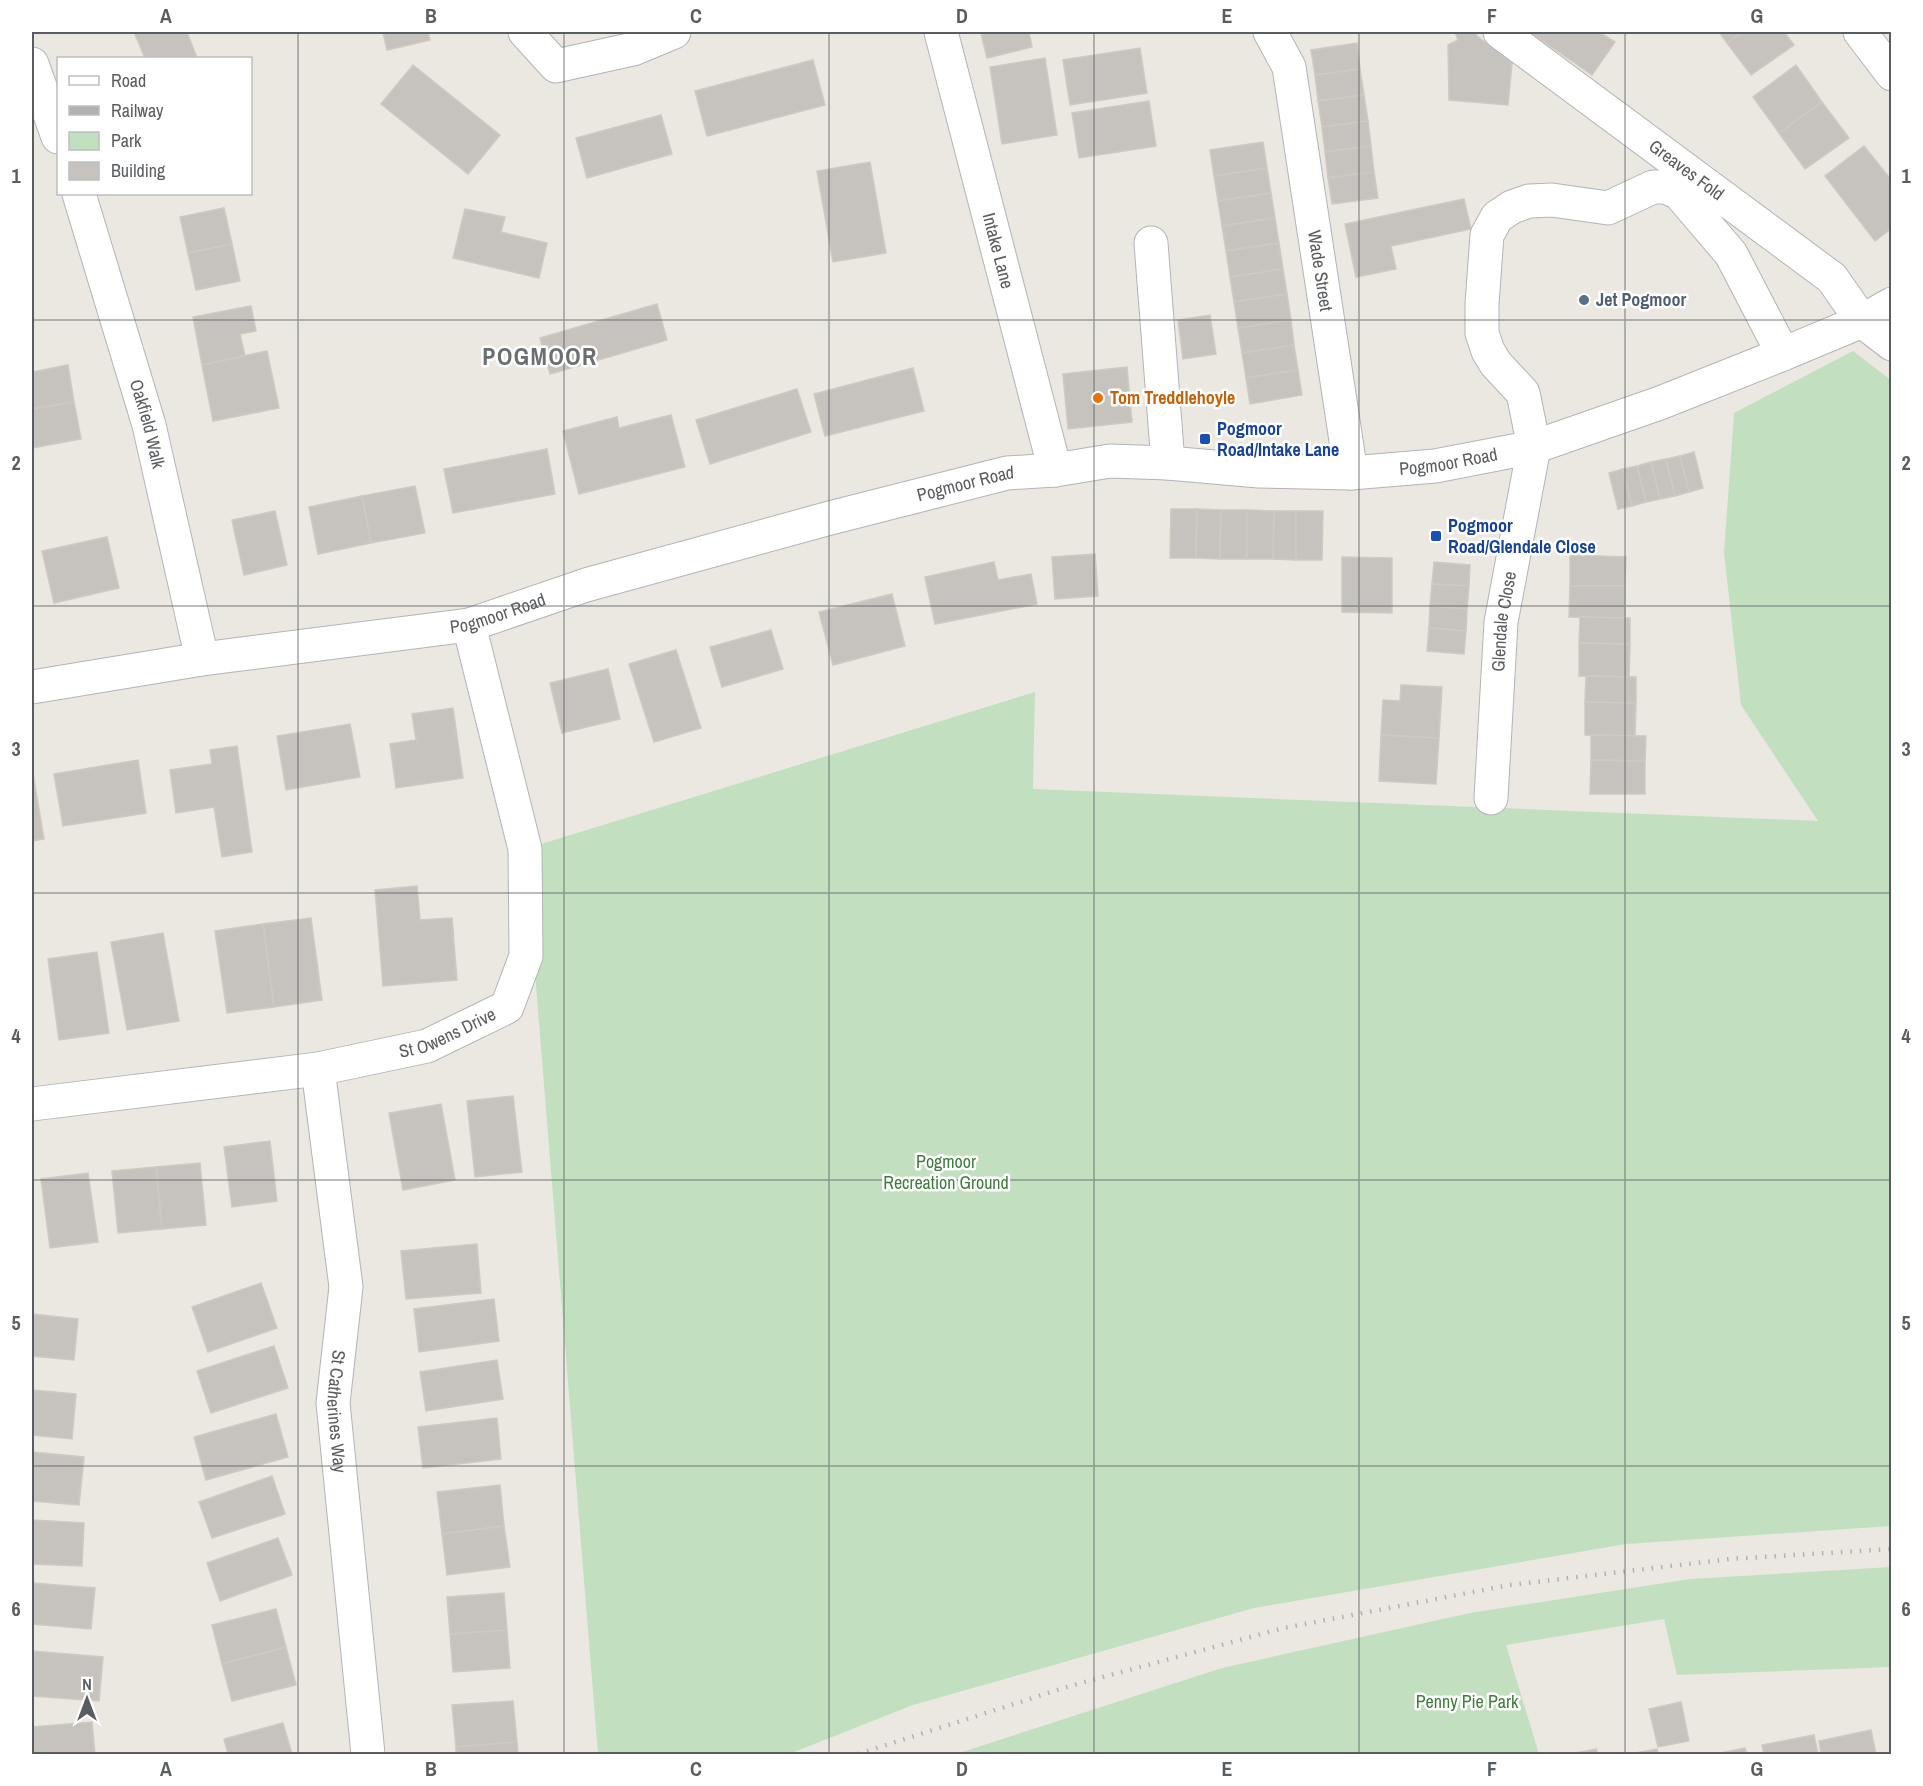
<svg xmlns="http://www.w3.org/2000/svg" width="1923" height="1786" font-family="'Archivo Narrow',sans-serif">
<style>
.green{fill:#c2e0c0}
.building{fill:#c6c3be;stroke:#cfc9c0;stroke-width:1.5}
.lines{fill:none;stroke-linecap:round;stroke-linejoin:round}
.minor-casing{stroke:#b2b4b7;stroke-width:35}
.minor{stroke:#fff;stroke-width:33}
.rail{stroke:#b0b1b1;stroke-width:4.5;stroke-dasharray:1.5 8;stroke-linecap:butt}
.grid{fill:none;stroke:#5a5d60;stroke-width:1.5;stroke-opacity:0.55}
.service-dot{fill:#5c6f8a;stroke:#fff;stroke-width:2}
.food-dot{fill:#e8710a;stroke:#fff;stroke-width:2}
.transit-dot{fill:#1a4fb4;stroke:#fff;stroke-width:2}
.labels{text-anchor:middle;stroke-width:5;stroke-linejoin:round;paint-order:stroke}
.street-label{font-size:18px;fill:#5a5d60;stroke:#fff}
.service-label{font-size:18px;font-weight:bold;fill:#4e5e75;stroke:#fff;text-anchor:start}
.food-label{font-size:18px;font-weight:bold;fill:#c56008;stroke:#fff;text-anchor:start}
.transit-label{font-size:18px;font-weight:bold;fill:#164399;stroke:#fff;text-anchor:start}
.park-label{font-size:18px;fill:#3f7c3d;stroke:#fff}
.district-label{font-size:24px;font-weight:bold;letter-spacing:1.5px;fill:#6b6f72;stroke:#fff}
.neatline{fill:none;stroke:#5a5d60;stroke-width:2}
.grid-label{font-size:20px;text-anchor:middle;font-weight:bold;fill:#5a5d60}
</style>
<rect width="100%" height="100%" fill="#ebe8e1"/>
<g class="green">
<polygon points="1853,351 1892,381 1891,1526 1626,1544 1254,1608 913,1705 789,1754 598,1754 525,849 1035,692 1033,789 1818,821 1741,705 1724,552 1734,413"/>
<polygon points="1891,1567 1891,1667 1677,1675 1664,1619 1506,1645 1539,1754 956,1754 1222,1668 1470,1613 1690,1579"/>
</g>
<g class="building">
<polygon points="134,32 187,32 197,58 145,58"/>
<polygon points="383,32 428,32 430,40 387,50"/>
<polygon points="987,32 1029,32 1032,47 987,58 981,33"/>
<polygon points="1455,32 1475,32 1477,36 1512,63 1508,105 1449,100 1448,45 1458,40"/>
<polygon points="1530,32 1599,32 1615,42 1592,75"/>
<polygon points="1719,32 1743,32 1727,43"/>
<polygon points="1743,32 1784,32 1794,45 1751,75 1727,43"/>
<polygon points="1357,43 1360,69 1315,75 1311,50"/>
<polygon points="1140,48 1147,93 1070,105 1063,60"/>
<polygon points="1045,58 1057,135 1002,144 990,67"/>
<polygon points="813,60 825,105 707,136 695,91"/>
<polygon points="413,65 500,135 468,174 381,104"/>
<polygon points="1796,65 1822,102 1779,133 1753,97"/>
<polygon points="1360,69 1364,95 1318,101 1315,75"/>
<polygon points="1364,95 1368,121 1322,127 1318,101"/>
<polygon points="1149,101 1156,146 1079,158 1072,113"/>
<polygon points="1822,102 1849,138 1805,169 1779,133"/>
<polygon points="661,115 672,154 587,178 576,138"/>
<polygon points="1368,121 1371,146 1325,152 1322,127"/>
<polygon points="1263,142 1267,168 1214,176 1210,150"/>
<polygon points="1371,146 1374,172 1328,178 1325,152"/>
<polygon points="1864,146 1892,181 1892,228 1875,241 1825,176"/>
<polygon points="870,162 886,253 833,262 817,171"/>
<polygon points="1267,168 1271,193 1218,201 1214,176"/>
<polygon points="1374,172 1378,198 1332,204 1328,178"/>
<polygon points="1271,193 1275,218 1222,226 1218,201"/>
<polygon points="1464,199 1471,229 1391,246 1396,269 1356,277 1345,224"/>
<polygon points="224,208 232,244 188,253 180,217"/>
<polygon points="465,209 505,217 501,232 547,243 539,278 453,258"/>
<polygon points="1275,218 1279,243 1226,251 1222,226"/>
<polygon points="1279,243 1283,269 1230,277 1226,251"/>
<polygon points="232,244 240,281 196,290 188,253"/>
<polygon points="1283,269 1287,294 1234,302 1230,277"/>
<polygon points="1287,294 1291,320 1238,328 1234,302"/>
<polygon points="657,304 667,340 550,374 540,338"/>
<polygon points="251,306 256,331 240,334 245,356 202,365 193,317"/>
<polygon points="1210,315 1216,354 1183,359 1178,320"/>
<polygon points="1291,320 1294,345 1242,353 1238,328"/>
<polygon points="1294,345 1298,370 1246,378 1242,353"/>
<polygon points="267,351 279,408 213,421 202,365"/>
<polygon points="68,365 74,402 32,409 32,372"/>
<polygon points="1127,367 1132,422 1068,429 1063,374"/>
<polygon points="913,368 924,411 825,436 814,394"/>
<polygon points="1298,370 1302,395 1250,404 1246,378"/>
<polygon points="797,389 811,432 710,464 696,420"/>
<polygon points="74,402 81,439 32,448 32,409"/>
<polygon points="671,415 685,467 579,494 563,431 617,417 619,428"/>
<polygon points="547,449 555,494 453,513 444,469"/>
<polygon points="1694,452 1703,488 1689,492 1680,456"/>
<polygon points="1680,456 1689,492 1675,496 1666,459"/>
<polygon points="1666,459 1675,496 1660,499 1651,462"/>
<polygon points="1651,462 1660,499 1646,502 1637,466"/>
<polygon points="1637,466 1646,502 1632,506 1623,469"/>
<polygon points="1623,469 1632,506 1618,509 1609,473"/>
<polygon points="415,486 425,533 371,543 362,496"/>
<polygon points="362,496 371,543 318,554 309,507"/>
<polygon points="1171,509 1197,509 1196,558 1170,558"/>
<polygon points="1197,509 1221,510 1220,559 1196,558"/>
<polygon points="1221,510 1247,510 1247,559 1220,559"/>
<polygon points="1247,510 1274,511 1273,559 1247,559"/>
<polygon points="275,511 287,565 244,575 232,520"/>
<polygon points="1274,511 1296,511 1296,560 1273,559"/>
<polygon points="1296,511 1323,511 1322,560 1296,560"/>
<polygon points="107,537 119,588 54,603 42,551"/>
<polygon points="1095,554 1098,596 1055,599 1052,557"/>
<polygon points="1570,555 1626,557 1625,586 1570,586"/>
<polygon points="1342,557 1392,558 1392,613 1342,612"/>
<polygon points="994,562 998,580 1031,574 1037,604 935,624 925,577"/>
<polygon points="1434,562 1470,565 1469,586 1432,584"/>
<polygon points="1432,584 1469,586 1467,609 1430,606"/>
<polygon points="1570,586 1625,586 1625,618 1569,617"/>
<polygon points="892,594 905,646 833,665 819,612"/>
<polygon points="1430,606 1467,609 1466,631 1429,628"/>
<polygon points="1580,617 1630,618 1630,644 1579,643"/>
<polygon points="1429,628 1466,631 1464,654 1427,651"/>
<polygon points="771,630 783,669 722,687 710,647"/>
<polygon points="1579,643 1630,644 1629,677 1579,676"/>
<polygon points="676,650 701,728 654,742 629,664"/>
<polygon points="608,669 620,719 562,733 550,683"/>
<polygon points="1586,676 1636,677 1636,703 1585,702"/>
<polygon points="1401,685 1442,687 1439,738 1381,735 1383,700 1400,701"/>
<polygon points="1585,702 1636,703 1635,736 1585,735"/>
<polygon points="453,708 463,778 396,788 390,744 416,740 412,714"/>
<polygon points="350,724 360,777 286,790 277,736"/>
<polygon points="1381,735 1439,738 1436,784 1379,781"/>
<polygon points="1591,735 1646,736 1645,761 1591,760"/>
<polygon points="237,746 252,852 222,857 214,807 176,813 170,770 212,764 210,750"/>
<polygon points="138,760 146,813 63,826 54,774"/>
<polygon points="1591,760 1645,761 1645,794 1590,794"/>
<polygon points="32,768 44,839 32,841"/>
<polygon points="417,886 420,920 452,918 457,980 383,986 375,890"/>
<polygon points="311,918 322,1000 274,1007 263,924"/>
<polygon points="263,924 274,1007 227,1013 215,931"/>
<polygon points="163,933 179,1021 127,1030 111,942"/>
<polygon points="97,952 109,1033 59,1040 48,959"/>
<polygon points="513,1096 522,1172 475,1177 467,1101"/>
<polygon points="441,1104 455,1180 403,1190 389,1113"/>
<polygon points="270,1141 277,1201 232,1207 224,1147"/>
<polygon points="200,1163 206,1225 162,1229 156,1167"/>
<polygon points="156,1167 162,1229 118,1233 112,1171"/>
<polygon points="88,1173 98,1242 50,1248 41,1179"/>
<polygon points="477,1244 481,1293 406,1299 401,1251"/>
<polygon points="261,1283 277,1328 208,1352 192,1307"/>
<polygon points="494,1299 499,1341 419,1352 414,1309"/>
<polygon points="32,1314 78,1319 74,1360 32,1356"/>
<polygon points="274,1346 288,1388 211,1413 197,1371"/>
<polygon points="497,1360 503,1399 426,1411 420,1372"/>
<polygon points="32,1390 76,1394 72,1439 32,1435"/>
<polygon points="276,1414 288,1457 206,1480 194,1437"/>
<polygon points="497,1418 501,1459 423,1468 418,1427"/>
<polygon points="32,1452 84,1457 79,1505 32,1501"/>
<polygon points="272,1476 285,1514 212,1538 199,1502"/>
<polygon points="500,1485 504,1526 442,1534 437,1492"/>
<polygon points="32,1520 84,1523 82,1566 32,1564"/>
<polygon points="504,1526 510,1567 447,1575 442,1534"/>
<polygon points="278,1538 292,1575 220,1601 207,1563"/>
<polygon points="32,1583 95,1588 91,1629 32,1624"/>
<polygon points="504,1593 507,1630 450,1634 447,1597"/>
<polygon points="276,1609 286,1647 222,1664 212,1625"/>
<polygon points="507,1630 510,1668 453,1672 450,1634"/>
<polygon points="286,1647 296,1685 232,1701 222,1664"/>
<polygon points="32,1651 103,1657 99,1701 32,1696"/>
<polygon points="513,1701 517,1742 456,1747 452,1705"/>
<polygon points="1681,1702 1689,1741 1658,1747 1649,1709"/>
<polygon points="92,1722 95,1754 34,1754 32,1727"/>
<polygon points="283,1723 292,1754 228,1754 224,1739"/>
<polygon points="1871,1730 1876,1754 1821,1754 1819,1741"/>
<polygon points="1814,1735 1818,1754 1764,1754 1762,1745"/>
<polygon points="517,1742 518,1754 456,1754 456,1747"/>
<polygon points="1745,1748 1747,1754 1715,1754"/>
<polygon points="1596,1749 1598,1754 1570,1754"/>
<polygon points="1657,1749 1658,1754 1630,1754"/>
</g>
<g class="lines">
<defs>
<g id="minor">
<polyline points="525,32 556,66 633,49 674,32"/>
<path id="s1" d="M941,32L1055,470"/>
<path id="s2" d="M1270,32L1289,67L1351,473"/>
<path id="s3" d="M1500,32L1832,278L1862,321L1892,344"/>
<polyline points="1860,32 1892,74"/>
<polyline points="32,64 58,137"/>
<path id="s4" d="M79,194L149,425L202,659"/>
<polyline points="1151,243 1168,463"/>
<path id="s5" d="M32,687L202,659L469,625L586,585L830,518L1007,473L1055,470L1110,461L1168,463L1259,471L1351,473L1435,466L1534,447L1660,403L1783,354L1862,321L1892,304"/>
<path id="s6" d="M1491,798L1501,622L1534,447L1523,393L1496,364L1488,351L1482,333V304L1487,235L1497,217L1512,207L1529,201L1552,200L1608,208L1653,187H1666L1679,193L1731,254L1783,354"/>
<path id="s7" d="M318,1069L346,1287L333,1403L368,1754"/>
<path id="s8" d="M32,1104L318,1069L427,1046L507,1007L526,956L525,849L469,625"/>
</g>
</defs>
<use href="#minor" class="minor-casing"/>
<use href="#minor" class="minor"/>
<polyline class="rail" points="858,1754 1070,1686 1284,1628 1510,1585 1730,1559 1892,1549"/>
</g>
<path class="grid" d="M298,32V1754M564,32V1754M829,32V1754M1094,32V1754M1359,32V1754M1625,32V1754M32,320H1892M32,606H1892M32,893H1892M32,1180H1892M32,1466H1892"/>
<circle class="service-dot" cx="1584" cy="300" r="6"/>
<circle class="food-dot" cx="1098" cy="398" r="6"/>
<g class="transit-dot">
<rect x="1199" y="433" width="12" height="12" rx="3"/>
<rect x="1430" y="530" width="12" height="12" rx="3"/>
</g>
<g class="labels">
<g class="street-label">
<text dy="6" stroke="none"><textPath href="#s3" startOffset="232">Greaves Fold</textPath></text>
<text dy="6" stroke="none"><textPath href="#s1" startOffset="226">Intake Lane</textPath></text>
<text dy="6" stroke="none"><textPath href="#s2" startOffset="246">Wade Street</textPath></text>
<text dy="6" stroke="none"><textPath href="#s4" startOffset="240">Oakfield Walk</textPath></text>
<text dy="6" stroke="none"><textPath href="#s5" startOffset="1444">Pogmoor Road</textPath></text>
<text dy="6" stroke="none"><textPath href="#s5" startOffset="958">Pogmoor Road</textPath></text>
<text dy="6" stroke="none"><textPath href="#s5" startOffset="472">Pogmoor Road</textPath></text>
<text dy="6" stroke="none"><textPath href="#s6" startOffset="177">Glendale Close</textPath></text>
<text dy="6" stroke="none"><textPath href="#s8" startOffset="423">St Owens Drive</textPath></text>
<text dy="6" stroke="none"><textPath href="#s7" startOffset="345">St Catherines Way</textPath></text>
</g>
<g class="service-label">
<text x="1596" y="306">Jet Pogmoor</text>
</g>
<g class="food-label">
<text x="1110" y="404">Tom Treddlehoyle</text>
</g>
<g class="transit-label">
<text x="1217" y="435">Pogmoor<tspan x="1217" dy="21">Road/Intake Lane</tspan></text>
<text x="1448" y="532">Pogmoor<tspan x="1448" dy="21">Road/Glendale Close</tspan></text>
</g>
<g class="park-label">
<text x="946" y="1168">Pogmoor<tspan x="946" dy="21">Recreation Ground</tspan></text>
<text x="1467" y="1708">Penny Pie Park</text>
</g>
<g class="district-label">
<text x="540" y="365">POGMOOR</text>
</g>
</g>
<rect width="1923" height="1786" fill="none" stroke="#ffffff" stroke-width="66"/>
<rect x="57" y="57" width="195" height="138" fill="#ffffff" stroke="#bdbebf" stroke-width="1.5"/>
<rect x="69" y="76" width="30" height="9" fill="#ffffff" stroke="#bdbebf" stroke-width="1.5"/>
<text x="111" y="87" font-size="18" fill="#5a5d60">Road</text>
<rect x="69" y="106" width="30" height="9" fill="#b0b1b1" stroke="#bdbebf" stroke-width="1.5"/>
<text x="111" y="117" font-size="18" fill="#5a5d60">Railway</text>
<rect x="69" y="132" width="30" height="18" fill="#c2e0c0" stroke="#bdbebf" stroke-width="1.5"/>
<text x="111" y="147" font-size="18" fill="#5a5d60">Park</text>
<rect x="69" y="162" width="30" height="18" fill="#c6c3be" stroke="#bdbebf" stroke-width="1.5"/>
<text x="111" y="177" font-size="18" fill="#5a5d60">Building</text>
<g transform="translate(87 1699)" stroke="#ffffff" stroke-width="4.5" paint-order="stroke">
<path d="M0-4.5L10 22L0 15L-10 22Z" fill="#5a5d60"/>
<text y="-9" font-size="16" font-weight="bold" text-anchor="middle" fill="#5a5d60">N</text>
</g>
<rect x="33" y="33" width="1857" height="1720" class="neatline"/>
<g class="grid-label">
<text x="166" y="23">A</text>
<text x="431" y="23">B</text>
<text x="696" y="23">C</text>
<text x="962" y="23">D</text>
<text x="1227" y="23">E</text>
<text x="1492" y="23">F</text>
<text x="1757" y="23">G</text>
<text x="16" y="183">1</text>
<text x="1906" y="183">1</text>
<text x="16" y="470">2</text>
<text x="1906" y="470">2</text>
<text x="16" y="756">3</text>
<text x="1906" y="756">3</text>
<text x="16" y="1043">4</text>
<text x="1906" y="1043">4</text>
<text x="16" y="1330">5</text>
<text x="1906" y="1330">5</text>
<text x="16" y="1616">6</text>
<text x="1906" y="1616">6</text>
<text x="166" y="1776">A</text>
<text x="431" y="1776">B</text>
<text x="696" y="1776">C</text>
<text x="962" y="1776">D</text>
<text x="1227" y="1776">E</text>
<text x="1492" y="1776">F</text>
<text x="1757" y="1776">G</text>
</g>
</svg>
